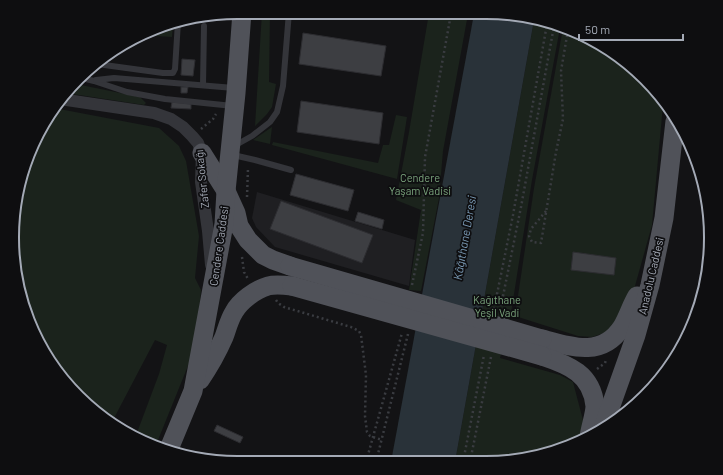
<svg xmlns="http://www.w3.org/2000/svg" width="723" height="475" font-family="Barlow,sans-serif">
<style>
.built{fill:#1f1f22}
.green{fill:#1b231c}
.water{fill:#293239}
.building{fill:#3d3e42;stroke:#2d2d31}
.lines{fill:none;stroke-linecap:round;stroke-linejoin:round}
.path{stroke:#3a3c41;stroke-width:2.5;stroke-dasharray:2 3;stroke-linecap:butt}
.lane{stroke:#34353a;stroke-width:6}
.street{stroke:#34353a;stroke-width:12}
.primary{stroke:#505259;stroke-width:19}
.primary-bridge{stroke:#505259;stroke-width:19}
.labels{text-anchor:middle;stroke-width:3.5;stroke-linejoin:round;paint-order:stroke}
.park-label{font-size:11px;fill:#7aa37c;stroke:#0e0e10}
.street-label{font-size:11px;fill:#a4aab6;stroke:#0e0e10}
.water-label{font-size:12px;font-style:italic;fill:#7999b4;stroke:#0e0e10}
.rim{fill:none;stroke:#a4aab6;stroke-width:2}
</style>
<rect width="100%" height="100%" fill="#131315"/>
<polygon class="built" points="257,192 415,240 409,286 275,247 256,227 252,218"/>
<g class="green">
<polygon points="262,12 270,12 269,82 276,84 272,107 267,114 255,126"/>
<polygon points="429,13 468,14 443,151 439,198 421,291 409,290 421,210 396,200 409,132"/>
<polygon points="534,20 560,28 532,180 511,313 500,358 560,375 573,382 584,424 578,442 500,463 455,462"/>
<polygon points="173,23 172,37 156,36 157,28 165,24"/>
<polygon points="563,28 585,35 634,68 663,105 652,225 635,286 621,321 613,330 592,337 578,336 515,316 534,188"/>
<polygon points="76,84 140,97 146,103 144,105 66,93 70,90 73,90 73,86"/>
<polygon points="54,108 159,128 179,146 186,161 199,236 195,278 201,290 196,346 156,445 135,438 159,374 167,345 155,340 112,422 89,407 42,350 16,282 13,223 29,151"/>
<polygon points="396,115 407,117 397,179 272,145 273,142 378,163 383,145 389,145"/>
<polygon points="272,127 270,144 253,140"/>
</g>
<polygon class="water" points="474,14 515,14 534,20 455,462 391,462"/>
<g class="building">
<polygon points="154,29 154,35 143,35"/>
<polygon points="303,33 386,46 381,76 299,64"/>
<polygon points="182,59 195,60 193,76 181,75"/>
<polygon points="181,87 188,87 187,93 181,93"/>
<polygon points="301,101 383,113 379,144 297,132"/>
<polygon points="172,102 191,104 191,109 171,108"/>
<polygon points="296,174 354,190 348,211 290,195"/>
<polygon points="281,201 373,235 362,263 270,229"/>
<polygon points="358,212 384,220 382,229 355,221"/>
<polygon points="573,252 616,258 614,275 571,270"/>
<polygon points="217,425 243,437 240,443 214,431"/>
</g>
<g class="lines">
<g class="path">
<polyline points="201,129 213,119 216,114"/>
<polyline points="247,197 248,168"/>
<polyline points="546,211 531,229 529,236 532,242 541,243 556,152 563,119 561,71 568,30"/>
<polyline points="242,257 244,272 248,279"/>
<polyline points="412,285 423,233 425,157 451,14"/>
<polyline points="276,300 278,303 284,307 351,327 359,331 361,335 366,375 365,416 367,432 370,436 382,440"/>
<polyline points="494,309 513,215 547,24"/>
<polyline points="500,311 521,207 554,26"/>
<polyline points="597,369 605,363 606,360"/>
<polyline points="366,462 402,333"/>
<polyline points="376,462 408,334"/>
<polyline points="463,462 484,355"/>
<polyline points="470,462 491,357"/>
</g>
<g class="lane">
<polyline points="97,64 163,73 173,73 175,69 178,22"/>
<polyline points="82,78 94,81 127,92 165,99 233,106"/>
<polyline points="96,80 114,78 234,88"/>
<polyline points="203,85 204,26"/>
<polyline points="234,146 252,136 270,122 277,112 283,86 289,12"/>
<polyline points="233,155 255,160 291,170"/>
</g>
<polyline class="street" points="60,99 154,113 171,119 183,127 192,136 198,143 202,153 201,182 208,231 211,265"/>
<g class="primary">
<polyline points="202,153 226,191 236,213 239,226 248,240 263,255 273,260 290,266"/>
<path d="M542,339C571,347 602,358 622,327C628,317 631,306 637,296"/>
<path d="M542,356C569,365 592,374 595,406C595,414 590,428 589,437"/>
<path d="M200,380C209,367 217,353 224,337C227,329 229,320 234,312C240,301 255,290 268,286C275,284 284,285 292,286"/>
<polyline points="604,425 636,335 650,285 664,218 675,121"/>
<polyline points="169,449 193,391 224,224 226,191 236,93 242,12"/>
</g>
<g class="primary-bridge">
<polyline points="290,266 542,339"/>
<polyline points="292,286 542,356"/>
</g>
</g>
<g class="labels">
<g class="park-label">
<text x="420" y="182">Cendere<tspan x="420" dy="13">Yaşam Vadisi</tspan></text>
<text x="497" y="304">Kağıthane<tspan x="497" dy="13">Yeşil Vadi</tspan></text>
</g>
<g class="street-label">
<text transform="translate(202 179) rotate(-96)" y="4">Zafer Sokağı</text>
<text transform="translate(219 246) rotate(-82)" y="4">Cendere Caddesi</text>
<text transform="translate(651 276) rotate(-77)" y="4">Anadolu Caddesi</text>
</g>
<g class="water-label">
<text transform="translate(465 238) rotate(-80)" y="4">Kâğıthane Deresi</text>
</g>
</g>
<path d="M0 0H723V475H0ZM237 19H486A218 218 0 0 1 704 237V238A218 218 0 0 1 486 456H237A218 218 0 0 1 19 238V237A218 218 0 0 1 237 19Z" fill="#0e0e10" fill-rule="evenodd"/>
<path class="rim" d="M237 19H486A218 218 0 0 1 704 237V238A218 218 0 0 1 486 456H237A218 218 0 0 1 19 238V237A218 218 0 0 1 237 19Z"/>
<path d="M579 34v6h104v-6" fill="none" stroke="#a4aab6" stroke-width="2"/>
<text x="585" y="34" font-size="12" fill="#a4aab6" stroke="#0e0e10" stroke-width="3" paint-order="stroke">50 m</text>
</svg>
